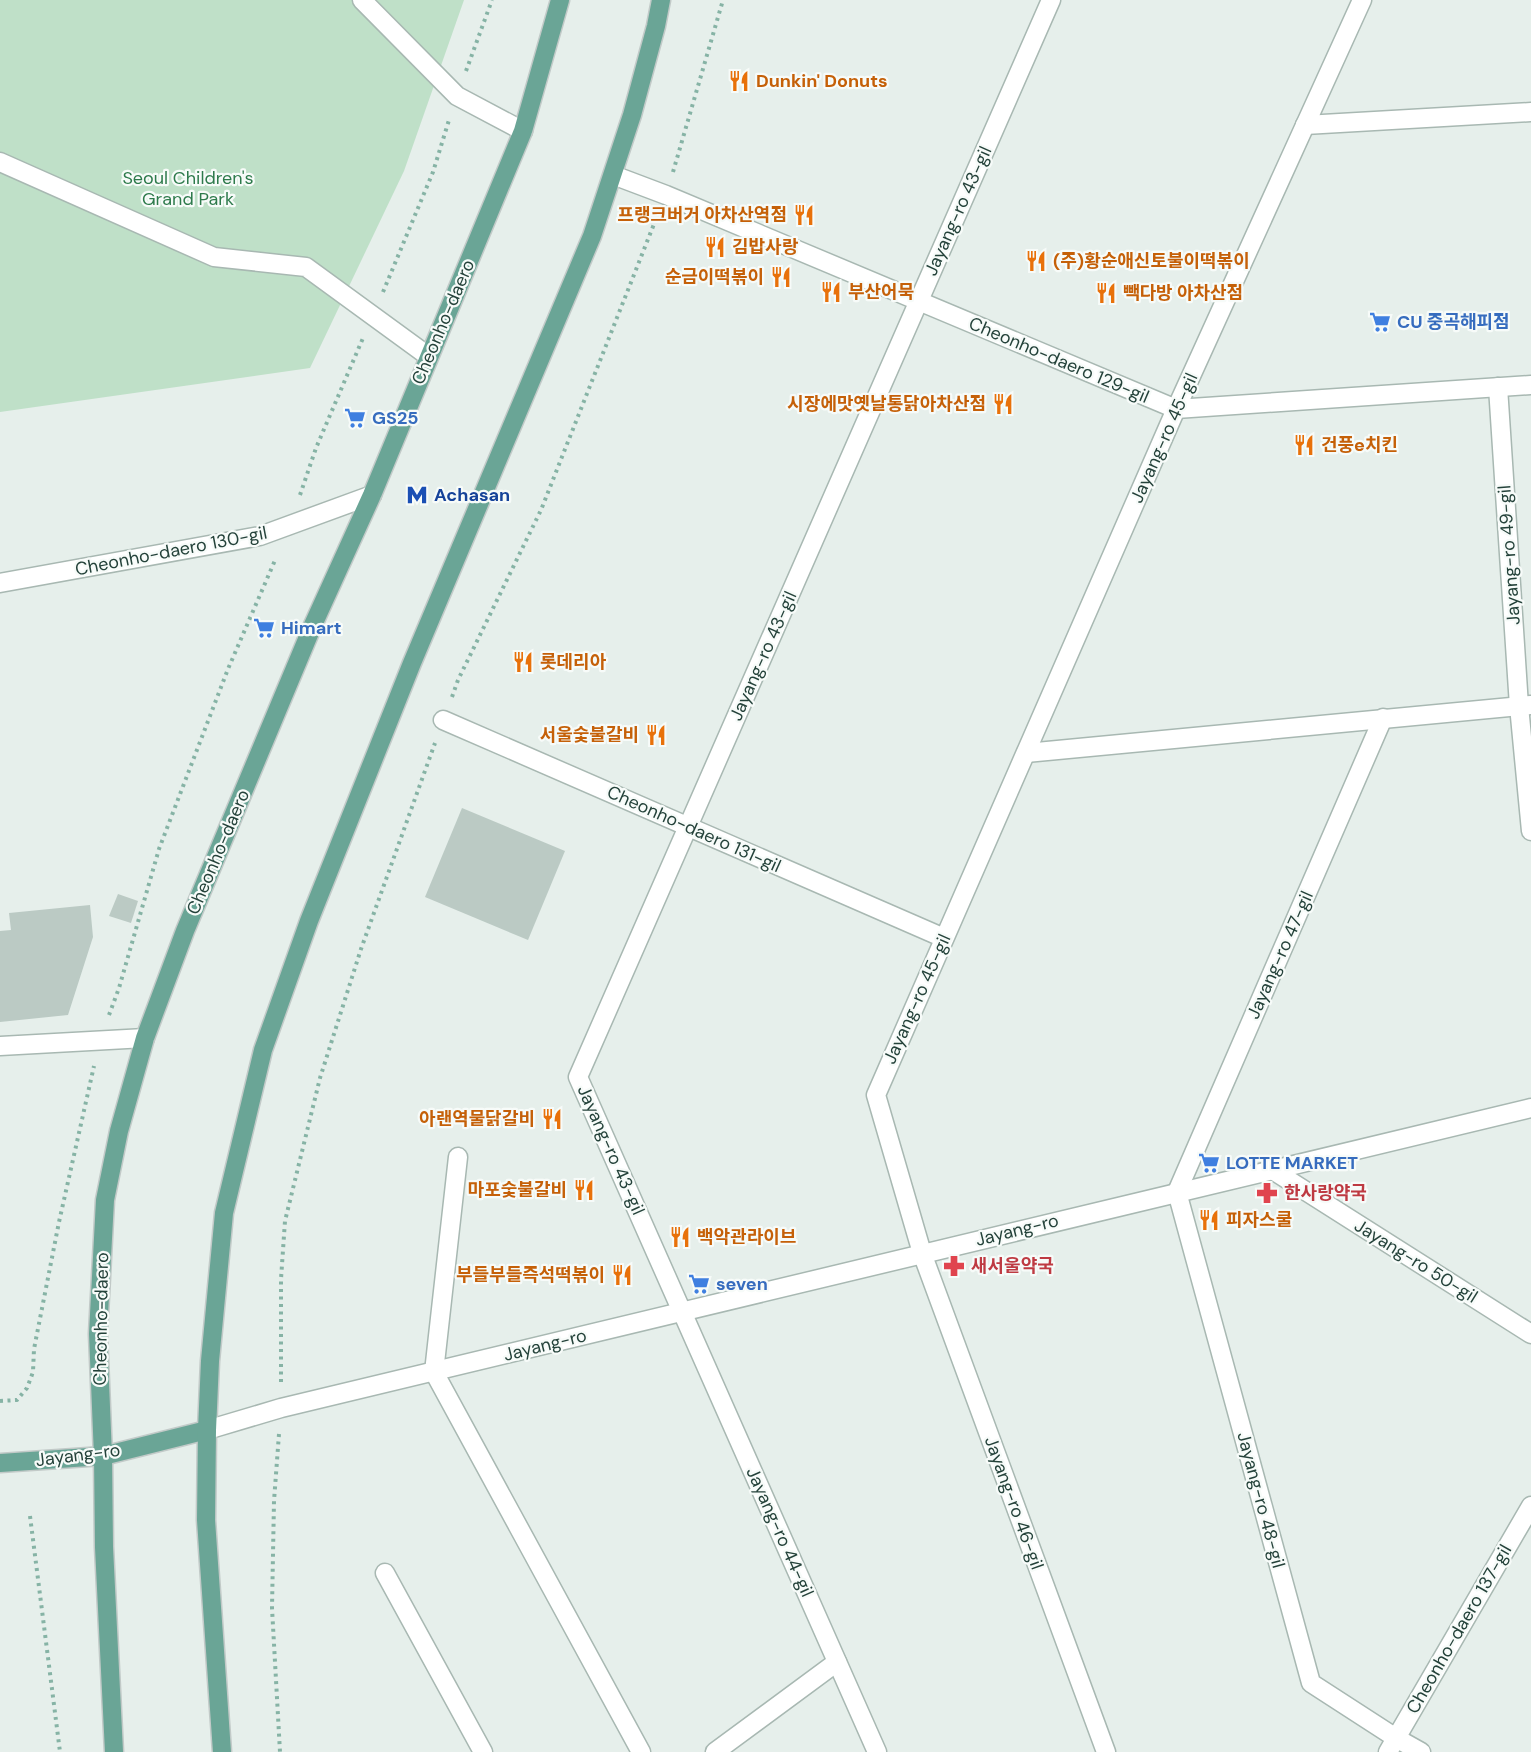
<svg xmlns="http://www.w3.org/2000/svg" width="1531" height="1752" font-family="'DM Sans','Noto Sans KR',sans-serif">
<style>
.green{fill:#bfe0c8}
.building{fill:#bbcac4}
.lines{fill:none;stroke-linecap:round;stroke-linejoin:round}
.lane-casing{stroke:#a8b8b2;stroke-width:21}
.street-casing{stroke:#a8b8b2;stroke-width:21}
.primary-casing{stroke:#c2cac8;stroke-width:21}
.path{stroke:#86b3a5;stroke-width:4;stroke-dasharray:3 4.5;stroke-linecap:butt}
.lane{stroke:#fff;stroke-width:18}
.street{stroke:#fff;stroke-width:18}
.primary{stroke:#6aa596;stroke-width:18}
.labels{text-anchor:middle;stroke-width:4.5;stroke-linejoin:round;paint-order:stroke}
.food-label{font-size:18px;font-weight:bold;fill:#c56008;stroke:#f7fbf9;text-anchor:start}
.park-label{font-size:18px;fill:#2d7a4b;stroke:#f7fbf9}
.street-label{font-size:18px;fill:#24423a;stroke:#f7fbf9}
.shop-label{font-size:18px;font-weight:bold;fill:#366cbe;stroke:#f7fbf9;text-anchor:start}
.transit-label{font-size:18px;font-weight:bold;fill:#164399;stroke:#f7fbf9;text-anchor:start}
.health-label{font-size:18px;font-weight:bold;fill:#be3a42;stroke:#f7fbf9;text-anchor:start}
</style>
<rect width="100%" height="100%" fill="#e6efeb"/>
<polygon class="green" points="0,0 464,0 404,171 310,368 0,412"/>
<g class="building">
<polygon points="462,808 565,851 528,940 425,897"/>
<polygon points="118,894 138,901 131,923 109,916"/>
<polygon points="90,905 93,937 68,1015 0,1022 0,931 11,930 9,913"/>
</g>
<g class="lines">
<defs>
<polyline id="lane" points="0,162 214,257 306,267 428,356"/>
<g id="street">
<polyline points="362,0 457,96 523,131"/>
<polyline points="1305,125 1531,112"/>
<polyline points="613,175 666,195 1176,409 1531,385"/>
<polyline points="1498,387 1519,706 1531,831"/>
<polyline points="0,583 260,536 372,495"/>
<polyline points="1383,718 1177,1192 1311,1683 1396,1738 1421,1752"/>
<polyline points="443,720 944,938"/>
<polyline points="1026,753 1531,705"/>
<polyline points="0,1046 145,1038"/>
<polyline points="458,1157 434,1372 641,1752"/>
<polyline points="1271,1169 1531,1334"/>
<polyline points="207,1430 281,1408 1531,1108"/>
<polyline points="385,1573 483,1752"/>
<polyline points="715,1752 837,1662"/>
<polyline points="877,1752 578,1077 1051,0"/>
<polyline points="1106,1752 922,1253 876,1095 1176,409 1362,0"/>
<polyline points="1388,1752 1531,1506"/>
</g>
<g id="primary">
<polyline points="0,1463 103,1456 207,1430"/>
<polyline points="114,1752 104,1547 103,1456 98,1334 105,1200 119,1131 145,1038 185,931 313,625 372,495 523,131 560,0"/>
<polyline points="222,1752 206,1520 207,1430 210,1361 224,1213 263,1050 309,921 412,663 592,236 632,115 656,26 661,0"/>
</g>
</defs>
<use href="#lane" class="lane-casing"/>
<use href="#street" class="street-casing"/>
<use href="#primary" class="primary-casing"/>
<g class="path">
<polyline points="466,71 492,0"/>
<polyline points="673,172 723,0"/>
<polyline points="383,292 433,172 449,120"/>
<polyline points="300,495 316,448 363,338"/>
<polyline points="452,697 458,680 541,510 656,219"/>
<polyline points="109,1015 119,988 159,849 228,669 276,558"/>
<polyline points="281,1382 281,1279 285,1221 320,1078 361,949 435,743"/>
<polyline points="0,1401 17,1400 27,1388 33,1372 34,1349 59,1222 94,1066"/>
<polyline points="279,1434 274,1501 272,1608 280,1752"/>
<polyline points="30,1516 60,1752"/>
</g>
<use href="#lane" class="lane"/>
<use href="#street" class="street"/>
<use href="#primary" class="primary"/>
</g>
<defs>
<symbol id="restaurant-bare" viewBox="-9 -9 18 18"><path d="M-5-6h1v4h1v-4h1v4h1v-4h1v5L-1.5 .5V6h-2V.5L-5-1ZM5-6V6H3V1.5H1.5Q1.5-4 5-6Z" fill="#e8710a" stroke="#f7fbf9" stroke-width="2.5" paint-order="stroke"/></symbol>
<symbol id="supermarket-bare" viewBox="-9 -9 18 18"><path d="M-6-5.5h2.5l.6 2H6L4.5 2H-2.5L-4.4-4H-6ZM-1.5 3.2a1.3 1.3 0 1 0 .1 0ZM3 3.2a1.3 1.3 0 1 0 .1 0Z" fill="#3f7fe0" stroke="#f7fbf9" stroke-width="2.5" paint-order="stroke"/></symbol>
<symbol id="metro-bare" viewBox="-9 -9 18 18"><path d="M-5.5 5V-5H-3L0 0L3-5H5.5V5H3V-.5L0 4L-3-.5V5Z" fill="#1a4fb4" stroke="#f7fbf9" stroke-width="2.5" paint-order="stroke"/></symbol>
<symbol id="pharmacy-bare" viewBox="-9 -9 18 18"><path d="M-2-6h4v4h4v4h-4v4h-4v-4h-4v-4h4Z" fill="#e0444e" stroke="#f7fbf9" stroke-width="2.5" paint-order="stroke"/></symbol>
</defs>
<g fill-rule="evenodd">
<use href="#restaurant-bare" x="724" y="66" width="30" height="30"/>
<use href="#restaurant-bare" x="789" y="200" width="30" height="30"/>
<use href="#restaurant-bare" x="700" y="232" width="30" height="30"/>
<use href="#restaurant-bare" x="1021" y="246" width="30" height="30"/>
<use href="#restaurant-bare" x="766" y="262" width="30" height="30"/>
<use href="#restaurant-bare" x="816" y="277" width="30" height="30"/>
<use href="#restaurant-bare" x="1091" y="278" width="30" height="30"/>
<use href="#supermarket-bare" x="1365" y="307" width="30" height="30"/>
<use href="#restaurant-bare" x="988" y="389" width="30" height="30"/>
<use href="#supermarket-bare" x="340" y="403" width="30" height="30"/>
<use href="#restaurant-bare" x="1289" y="430" width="30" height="30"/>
<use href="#metro-bare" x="402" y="480" width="30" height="30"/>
<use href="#supermarket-bare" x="249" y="613" width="30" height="30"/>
<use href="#restaurant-bare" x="508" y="647" width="30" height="30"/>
<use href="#restaurant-bare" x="641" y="720" width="30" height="30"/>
<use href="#restaurant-bare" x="537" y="1104" width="30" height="30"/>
<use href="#supermarket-bare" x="1194" y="1148" width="30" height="30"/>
<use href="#restaurant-bare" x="569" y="1175" width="30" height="30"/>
<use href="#pharmacy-bare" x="1252" y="1178" width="30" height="30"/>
<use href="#restaurant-bare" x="1194" y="1205" width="30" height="30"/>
<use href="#restaurant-bare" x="665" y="1222" width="30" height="30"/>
<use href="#pharmacy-bare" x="939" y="1251" width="30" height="30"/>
<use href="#restaurant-bare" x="607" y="1260" width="30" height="30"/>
<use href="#supermarket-bare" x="684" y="1269" width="30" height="30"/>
</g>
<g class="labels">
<g class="food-label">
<text x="756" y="87">Dunkin' Donuts</text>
<text x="787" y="221" text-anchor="end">프랭크버거 아차산역점</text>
<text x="732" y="253">김밥사랑</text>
<text x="1053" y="267">(주)황순애신토불이떡볶이</text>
<text x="764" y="283" text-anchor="end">순금이떡볶이</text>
<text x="848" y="298">부산어묵</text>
<text x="1123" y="299">빽다방 아차산점</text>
<text x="986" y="410" text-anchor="end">시장에맛옛날통닭아차산점</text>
<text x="1321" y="451">건풍e치킨</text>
<text x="540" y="668">롯데리아</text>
<text x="639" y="741" text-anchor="end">서울숯불갈비</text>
<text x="535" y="1125" text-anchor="end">아랜역물닭갈비</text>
<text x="567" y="1196" text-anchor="end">마포숯불갈비</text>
<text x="1226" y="1226">피자스쿨</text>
<text x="697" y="1243">백악관라이브</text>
<text x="605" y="1281" text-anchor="end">부들부들즉석떡볶이</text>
</g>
<g class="park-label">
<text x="188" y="184">Seoul Children's<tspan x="188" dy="21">Grand Park</tspan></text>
</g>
<g class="street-label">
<text transform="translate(958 211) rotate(-66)" y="6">Jayang-ro 43-gil</text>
<text transform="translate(443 322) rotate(-67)" y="6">Cheonho-daero</text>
<text transform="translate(1059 360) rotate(23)" y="6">Cheonho-daero 129-gil</text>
<text transform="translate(1164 438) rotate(-66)" y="6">Jayang-ro 45-gil</text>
<text transform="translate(171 551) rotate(-11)" y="6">Cheonho-daero 130-gil</text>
<text transform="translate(1509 555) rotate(-94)" y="6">Jayang-ro 49-gil</text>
<text transform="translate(763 656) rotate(-66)" y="6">Jayang-ro 43-gil</text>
<text transform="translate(694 829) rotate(24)" y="6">Cheonho-daero 131-gil</text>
<text transform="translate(218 852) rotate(-67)" y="6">Cheonho-daero</text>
<text transform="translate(1280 955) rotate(-66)" y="6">Jayang-ro 47-gil</text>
<text transform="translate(917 999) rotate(-66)" y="6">Jayang-ro 45-gil</text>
<text transform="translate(611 1150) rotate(66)" y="6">Jayang-ro 43-gil</text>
<text transform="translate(1017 1230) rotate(-14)" y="6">Jayang-ro</text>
<text transform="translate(1416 1261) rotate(32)" y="6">Jayang-ro 50-gil</text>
<text transform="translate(101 1319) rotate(-89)" y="6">Cheonho-daero</text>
<text transform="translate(545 1345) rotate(-14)" y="6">Jayang-ro</text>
<text transform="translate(78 1455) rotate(-7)" y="6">Jayang-ro</text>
<text transform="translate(1261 1500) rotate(75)" y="6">Jayang-ro 48-gil</text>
<text transform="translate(1014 1503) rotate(70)" y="6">Jayang-ro 46-gil</text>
<text transform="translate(780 1532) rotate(66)" y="6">Jayang-ro 44-gil</text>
<text transform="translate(1459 1629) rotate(-60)" y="6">Cheonho-daero 137-gil</text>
</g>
<g class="shop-label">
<text x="1397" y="328">CU 중곡해피점</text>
<text x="372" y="424">GS25</text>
<text x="281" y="634">Himart</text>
<text x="1226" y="1169">LOTTE MARKET</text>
<text x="716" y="1290">seven</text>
</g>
<g class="transit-label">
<text x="434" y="501">Achasan</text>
</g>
<g class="health-label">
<text x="1284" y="1199">한사랑약국</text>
<text x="971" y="1272">새서울약국</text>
</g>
</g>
</svg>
